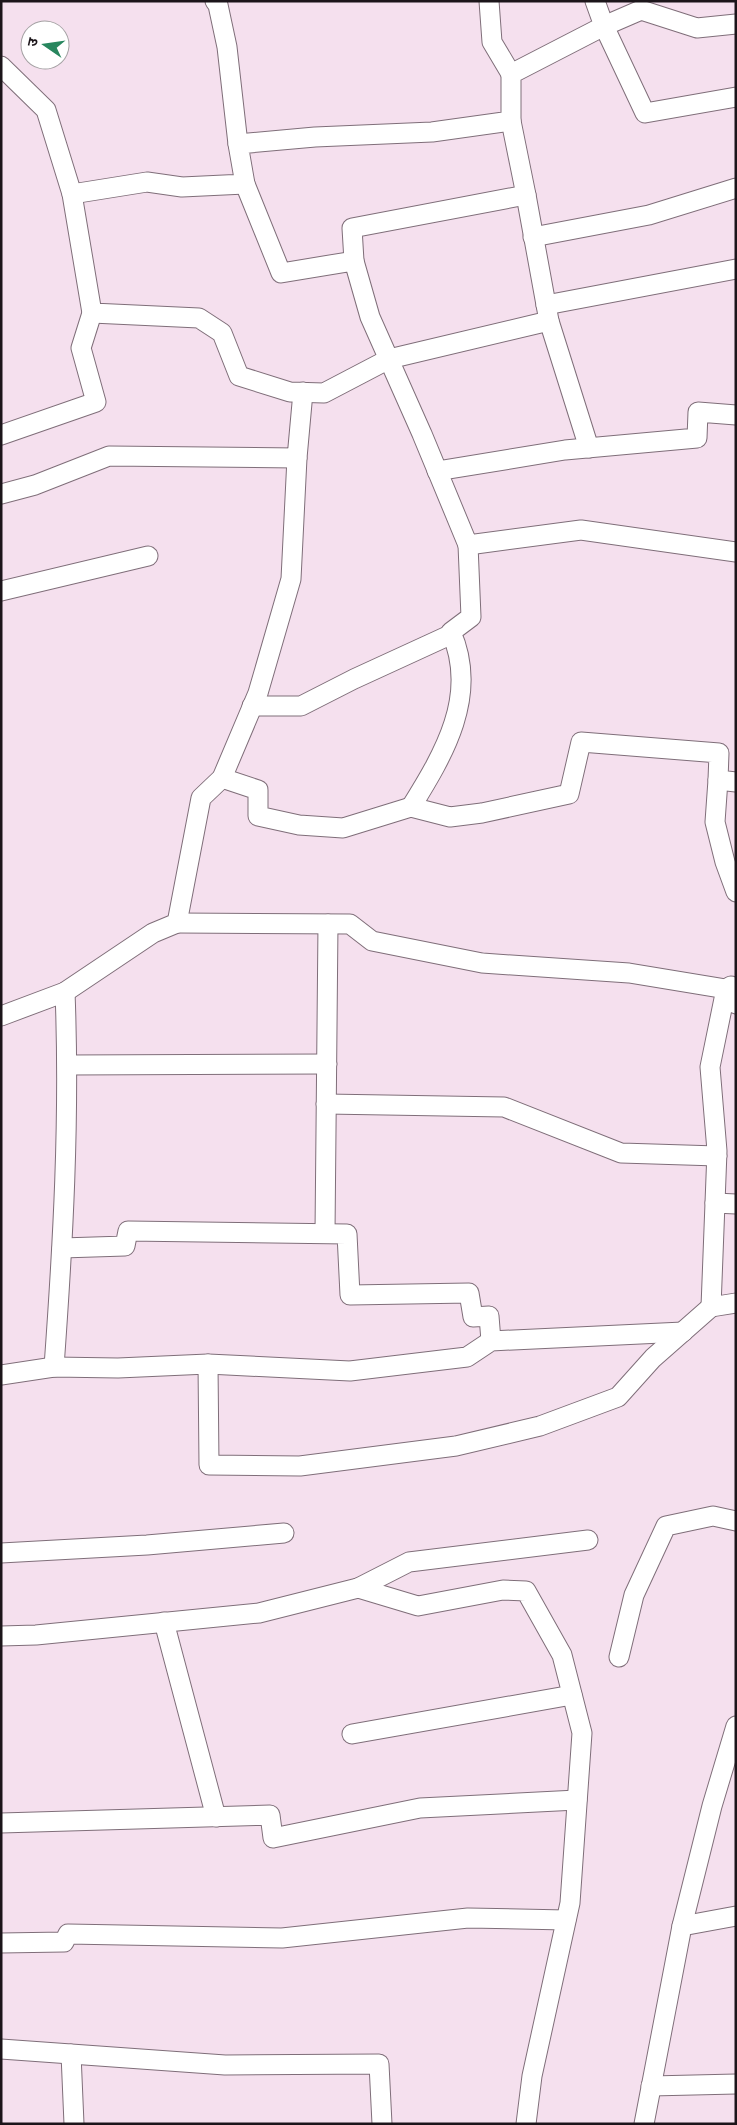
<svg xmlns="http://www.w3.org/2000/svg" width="737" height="2125" font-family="'Space Grotesk','Noto Sans Devanagari',sans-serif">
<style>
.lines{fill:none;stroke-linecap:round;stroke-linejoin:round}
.minor-casing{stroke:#7f6e79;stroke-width:21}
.minor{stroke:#fff;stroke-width:19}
</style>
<rect width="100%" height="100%" fill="#f5e0ee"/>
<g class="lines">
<defs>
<g id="minor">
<polyline points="215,1 218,5 227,47 238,144"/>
<polyline points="489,1 492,42 511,74"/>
<polyline points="736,24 697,28 641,10 604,26 645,113 736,97"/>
<polyline points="1,66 46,110 72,194 147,182 182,187 245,184 238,144 315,137 432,132 511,121 511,74 604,26 595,1"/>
<polyline points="245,184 281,273 354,261 370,317 422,434 468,545 581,530 736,552"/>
<polyline points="72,194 92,313 199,318 222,333 239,376 290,392 324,393 389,359 549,321 526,195"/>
<polyline points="533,237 649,215 736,188"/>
<polyline points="354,261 352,228 526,195 511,121"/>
<polyline points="546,305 736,269"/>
<polyline points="549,321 589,448"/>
<polyline points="1,435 96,402 81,348 92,313"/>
<polyline points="437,471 565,450 697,438 698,412 736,415"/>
<polyline points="1,494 35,485 109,456 297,458 303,392"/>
<polyline points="1,591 148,556"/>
<polyline points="252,706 301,706 354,679 452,634"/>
<polyline points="222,778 258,790 258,816 299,825 343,828 411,807 450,817 482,813 569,794 581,742 719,753 718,780 736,782"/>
<polyline points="718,780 715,822 725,862 736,892"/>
<path d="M411,807C444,754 479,695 451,632L471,617L468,545"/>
<polyline points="177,923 350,924 372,941 482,963 629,973 726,989 736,1004"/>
<polyline points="731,986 726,989 710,1067 717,1151 711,1307 736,1303"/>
<polyline points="1,1016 65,992 153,933 177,923 201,798 222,778 258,693 291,579 297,458"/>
<polyline points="68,1065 327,1064"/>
<polyline points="326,1104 504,1107 621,1153 717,1156"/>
<polyline points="715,1203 736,1204"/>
<polyline points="325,1233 328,924"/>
<polyline points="62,1248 125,1246 128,1231 347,1234 350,1295 469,1293 473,1317 489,1316 491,1341"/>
<polyline points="208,1364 350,1371 467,1357 491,1341 683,1332"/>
<path d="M54,1367C63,1243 70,1118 65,992"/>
<polyline points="1,1375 54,1367 118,1368 208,1364 209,1465 300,1466 456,1446 540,1426 618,1397 653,1358 711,1307"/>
<polyline points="1,1553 147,1545 284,1533"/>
<polyline points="358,1588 409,1562 588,1540"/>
<polyline points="164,1622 216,1817"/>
<polyline points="1,1636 36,1635 259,1613 358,1588 418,1606 503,1590 526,1591 562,1655 582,1733 570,1903 532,2076 526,2124"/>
<polyline points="619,1657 634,1595 666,1526 713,1516 736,1521"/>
<polyline points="352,1734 572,1695"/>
<polyline points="1,1823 270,1815 273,1838 420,1808 577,1800"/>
<polyline points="682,1926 712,1806 736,1726"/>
<polyline points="1,1943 64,1942 68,1934 282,1938 468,1918 566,1920"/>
<polyline points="1,2049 225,2065 379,2064 382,2124"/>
<polyline points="71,2054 74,2124"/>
<polyline points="651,2086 736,2084"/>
<polyline points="644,2124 682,1926 736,1916"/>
</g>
</defs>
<use href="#minor" class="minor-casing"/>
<use href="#minor" class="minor"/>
</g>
<rect width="737" height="2125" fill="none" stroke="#1c151a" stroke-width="5"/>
<g transform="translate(45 45) rotate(283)"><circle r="24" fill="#ffffff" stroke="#a4a1a3"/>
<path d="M0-4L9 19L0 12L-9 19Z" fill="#28865e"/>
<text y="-8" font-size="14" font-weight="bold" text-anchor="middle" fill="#1c151a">उ</text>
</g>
</svg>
